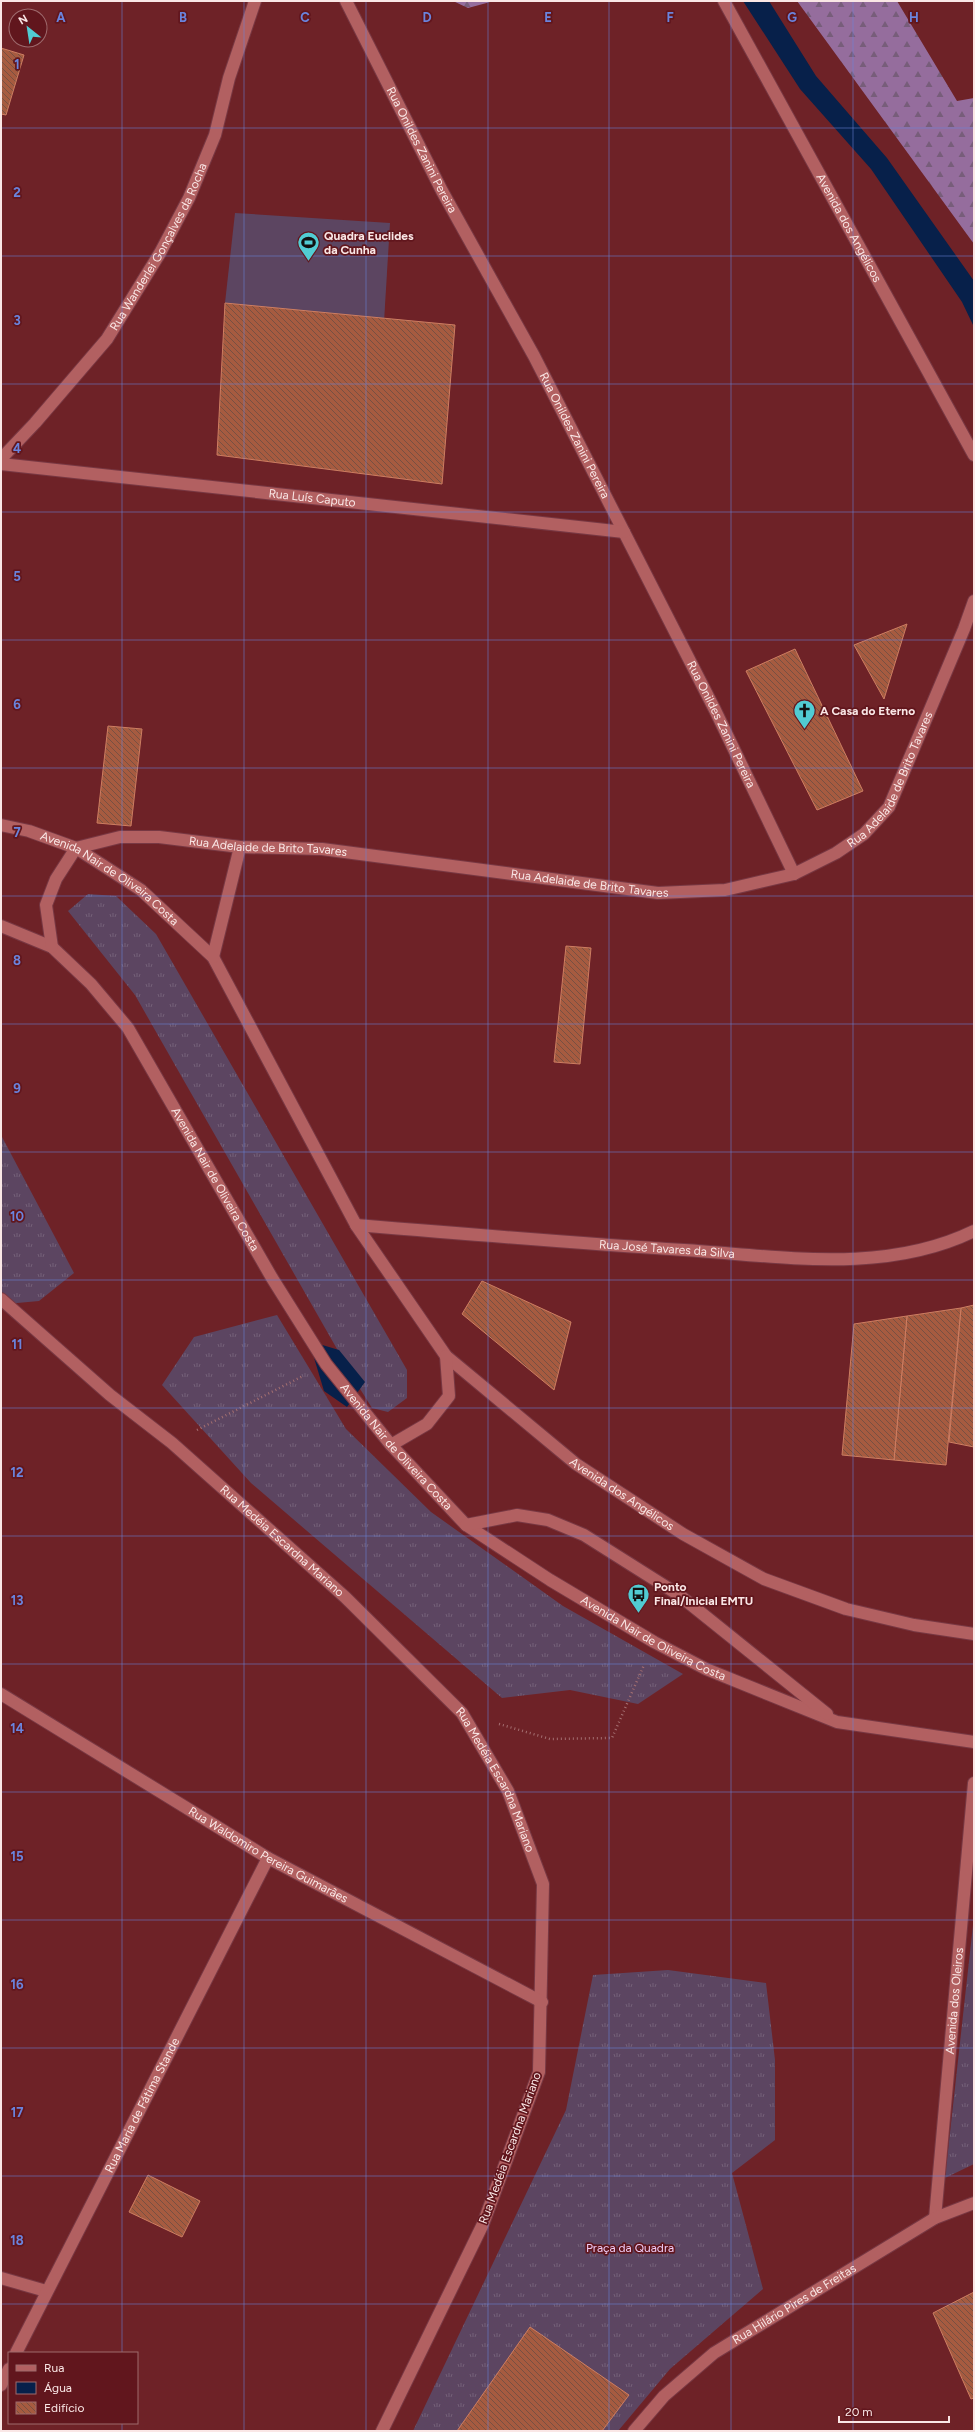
<svg xmlns="http://www.w3.org/2000/svg" width="975" height="2432" font-family="Figtree,sans-serif">
<style>
.grass{fill:url(#grass-tufts)}
.forest{fill:url(#forest-firs)}
.pitch{fill:#5c4561}
.water{fill:#07204a}
.building{fill:url(#building-back-hatch);stroke:#cd7e62}
.lines{fill:none;stroke-linecap:round;stroke-linejoin:round}
.minor-casing{stroke:#783843;stroke-width:14}
.path{stroke:#a46f71;stroke-width:2.5;stroke-dasharray:1 3;stroke-linecap:butt}
.minor{stroke:#b26061;stroke-width:12}
.grid{fill:none;stroke:#6a84dd;stroke-width:1;stroke-opacity:0.55}
.labels{text-anchor:middle;stroke-width:3.5;stroke-linejoin:round;paint-order:stroke}
.street-label{font-size:12px;fill:#fae7e6;stroke:#61161d}
.poi-label{font-size:12px;font-weight:bold;fill:#fae7e6;stroke:#61161d;text-anchor:start}
.park-label{font-size:12px;fill:#efccf7;stroke:#61161d}
.grid-label{font-size:13px;text-anchor:middle;font-weight:bold;fill:#6a84dd;stroke:#61161d;stroke-width:3.5;stroke-linejoin:round;paint-order:stroke}
</style>
<defs>
<pattern id="grass-tufts" width="24" height="20" patternUnits="userSpaceOnUse"><rect width="24" height="20" fill="#5c4561"/><path d="M3 7l-1-3M5 7V3M7 7l1-3M15 17l-1-3M17 17v-4M19 17l1-3" fill="none" stroke="#746078"/></pattern>
<pattern id="forest-firs" width="22" height="20" patternUnits="userSpaceOnUse"><rect width="22" height="20" fill="#956d9d"/><path d="M5 1l3.5 6h-7zM16 11l3.5 6h-7z" fill="#775d7a"/></pattern>
<pattern id="building-back-hatch" width="6" height="6" patternUnits="userSpaceOnUse"><rect width="6" height="6" fill="#a65b40"/><path d="M-1 5l2 2M0 0l6 6M5-1l2 2" fill="none" stroke="#785042"/></pattern>
</defs>
<rect width="100%" height="100%" fill="#6e2227"/>
<g class="grass">
<polygon points="88,894 116,896 156,934 407,1370 407,1398 388,1412 372,1408 357,1384 135,995 68,911"/>
<polygon points="1,1135 74,1273 39,1301 6,1304 1,1299"/>
<polygon points="277,1315 346,1429 431,1512 563,1606 683,1674 638,1704 570,1690 502,1698 251,1483 162,1385 194,1337"/>
<polygon points="974,1916 974,2164 945,2178"/>
<polygon points="668,1970 766,1983 775,2060 775,2140 732,2173 763,2289 670,2369 618,2431 413,2431 566,2110 593,1975"/>
</g>
<g class="forest">
<polygon points="453,1 494,1 468,8"/>
<polygon points="797,1 897,1 957,101 974,98 974,244"/>
</g>
<polygon class="pitch" points="235,213 390,223 384,322 225,303"/>
<g class="water">
<polygon points="743,1 769,1 816,76 887,158 974,281 974,327 962,302 871,169 800,89"/>
<polygon points="309,1341 339,1350 365,1382 347,1407 324,1391"/>
</g>
<g class="building">
<polygon points="1,48 24,55 6,115 1,114"/>
<polygon points="225,303 455,325 442,484 217,455"/>
<polygon points="907,624 884,699 854,645"/>
<polygon points="795,649 863,791 817,810 746,671"/>
<polygon points="108,726 142,729 131,826 97,823"/>
<polygon points="566,946 591,948 580,1064 554,1062"/>
<polygon points="482,1281 571,1322 554,1390 462,1314"/>
<polygon points="974,1305 974,1447 949,1442 961,1308"/>
<polygon points="961,1308 946,1465 894,1460 907,1316"/>
<polygon points="907,1316 894,1460 842,1455 854,1324"/>
<polygon points="148,2175 200,2201 182,2237 129,2212"/>
<polygon points="974,2292 974,2398 971,2399 933,2313"/>
<polygon points="530,2327 629,2395 602,2431 457,2431"/>
</g>
<g class="lines">
<defs>
<g id="minor">
<path id="s1" d="M346,1L442,191L534,356L715,710L794,874"/>
<path id="s2" d="M724,1L974,455"/>
<path id="s3" d="M1,459L35,423L107,339L160,253L189,198L215,135L229,78L255,1"/>
<path id="s4" d="M1,464L624,532"/>
<path id="s5" d="M1,825L29,831L76,848L141,890L213,957L356,1225L446,1356L576,1464L683,1534L764,1579L846,1609L914,1625L974,1634"/>
<path id="s6" d="M1,926L52,947L91,984L128,1028L272,1278L326,1364L391,1445L466,1525L550,1580L654,1642L706,1669L837,1722L974,1742"/>
<path id="s7" d="M52,947L46,905L56,879L76,848L120,837H159L240,847L322,849L658,893L725,890L794,874L836,853L864,834L889,807L964,629L974,601"/>
<polyline points="213,957 240,847"/>
<path id="s8" d="M356,1225C465,1234 574,1243 684,1250C780,1256 884,1275 974,1231"/>
<path id="s9" d="M1,1299L110,1395L172,1443L345,1597L462,1713L508,1791L543,1884L539,2072L483,2224L382,2431"/>
<polyline points="391,1445 427,1424 449,1396 446,1356"/>
<polyline points="466,1525 517,1515 548,1520 584,1535 679,1595 827,1714"/>
<path id="s10" d="M1,1694L268,1858L542,2002"/>
<path id="s11" d="M935,2218L974,1783"/>
<polyline points="1,2278 46,2291"/>
<path id="s12" d="M16,2353L268,1858"/>
<polyline points="1,2385 9,2369"/>
<path id="s13" d="M634,2431L664,2396L714,2353L935,2218L974,2203"/>
</g>
</defs>
<use href="#minor" class="minor-casing"/>
<g class="path">
<polyline points="197,1430 303,1376"/>
<polyline points="499,1724 550,1739 612,1738 644,1665"/>
</g>
<use href="#minor" class="minor"/>
</g>
<path class="grid" d="M122,1V2353M244,1V2431M366,1V2431M488,1V2431M609,1V2431M731,1V2431M853,1V2431M1,128H974M1,256H974M1,384H974M1,512H974M1,640H974M1,768H974M1,896H974M1,1024H974M1,1152H974M1,1280H974M1,1408H974M1,1536H974M1,1664H974M1,1792H974M1,1920H974M1,2048H974M1,2176H974M1,2304H974M122,2423V2431"/>
<defs>
<symbol id="stadium-pin" viewBox="-11 -11 22 30"><path d="M0 17L-7.5 6A9.5 9.5 0 1 1 7.5 6Z" fill="#51ccd3" stroke="#61161d"/><path d="M0-5a6.5 5 0 1 0 0 10a6.5 5 0 1 0 0-10ZM-3.5-1.8h7v3.6h-7Z" fill="#111"/></symbol>
<symbol id="church-pin" viewBox="-11 -11 22 30"><path d="M0 17L-7.5 6A9.5 9.5 0 1 1 7.5 6Z" fill="#51ccd3" stroke="#61161d"/><path d="M-1.2-6h2.4v3.5h3.3v2.4h-3.3V6h-2.4V-.1h-3.3v-2.4h3.3Z" fill="#111"/></symbol>
<symbol id="bus-pin" viewBox="-11 -11 22 30"><path d="M0 17L-7.5 6A9.5 9.5 0 1 1 7.5 6Z" fill="#51ccd3" stroke="#61161d"/><path d="M-5-6H5V4H4V6H2V4H-2V6H-4V4H-5ZM-3.5-4V0h7V-4ZM-3.5 1.2v1.5H-2V1.2ZM2 1.2v1.5H3.5V1.2Z" fill="#111"/></symbol>
</defs>
<g fill-rule="evenodd">
<use href="#stadium-pin" x="296" y="230" width="25" height="34"/>
<use href="#church-pin" x="792" y="698" width="25" height="34"/>
<use href="#bus-pin" x="626" y="1582" width="25" height="34"/>
</g>
<g class="labels">
<g class="street-label">
<text dy="4" stroke="none"><textPath href="#s1" startOffset="167">Rua Onildes Zanini Pereira</textPath></text>
<text dy="4" stroke="none"><textPath href="#s2" startOffset="259">Avenida dos Angélicos</textPath></text>
<text dy="4" stroke="none"><textPath href="#s3" startOffset="266">Rua Wanderlei Gonçalves da Rocha</textPath></text>
<text dy="4" stroke="none"><textPath href="#s1" startOffset="491">Rua Onildes Zanini Pereira</textPath></text>
<text dy="4" stroke="none"><textPath href="#s4" startOffset="313">Rua Luís Caputo</textPath></text>
<text dy="4" stroke="none"><textPath href="#s1" startOffset="815">Rua Onildes Zanini Pereira</textPath></text>
<text dy="4" stroke="none"><textPath href="#s7" startOffset="973">Rua Adelaide de Brito Tavares</textPath></text>
<text dy="4" stroke="none"><textPath href="#s7" startOffset="301">Rua Adelaide de Brito Tavares</textPath></text>
<text dy="4" stroke="none"><textPath href="#s5" startOffset="123">Avenida Nair de Oliveira Costa</textPath></text>
<text dy="4" stroke="none"><textPath href="#s7" startOffset="625">Rua Adelaide de Brito Tavares</textPath></text>
<text dy="4" stroke="none"><textPath href="#s6" startOffset="341">Avenida Nair de Oliveira Costa</textPath></text>
<text dy="4" stroke="none"><textPath href="#s8" startOffset="312">Rua José Tavares da Silva</textPath></text>
<text dy="4" stroke="none"><textPath href="#s6" startOffset="665">Avenida Nair de Oliveira Costa</textPath></text>
<text dy="4" stroke="none"><textPath href="#s5" startOffset="941">Avenida dos Angélicos</textPath></text>
<text dy="4" stroke="none"><textPath href="#s9" startOffset="371">Rua Medéia Escardna Mariano</textPath></text>
<text dy="4" stroke="none"><textPath href="#s6" startOffset="989">Avenida Nair de Oliveira Costa</textPath></text>
<text dy="4" stroke="none"><textPath href="#s9" startOffset="695">Rua Medéia Escardna Mariano</textPath></text>
<text dy="4" stroke="none"><textPath href="#s10" startOffset="312">Rua Waldomiro Pereira Guimarães</textPath></text>
<text dy="4" stroke="none"><textPath href="#s11" startOffset="218">Avenida dos Oleiros</textPath></text>
<text dy="4" stroke="none"><textPath href="#s12" startOffset="278">Rua Maria de Fátima Stande</textPath></text>
<text transform="translate(510 2148) rotate(-70)" y="4">Rua Medéia Escardna Mariano</text>
<text dy="4" stroke="none"><textPath href="#s13" startOffset="206">Rua Hilário Pires de Freitas</textPath></text>
</g>
<g class="poi-label">
<text x="324" y="240">Quadra Euclides<tspan x="324" dy="14">da Cunha</tspan></text>
<text x="820" y="715">A Casa do Eterno</text>
<text x="654" y="1591">Ponto<tspan x="654" dy="14">Final/Inicial EMTU</tspan></text>
</g>
<g class="park-label">
<text x="630" y="2252">Praça da Quadra</text>
</g>
</g>
<g class="grid-label">
<text x="61" y="22">A</text>
<text x="183" y="22">B</text>
<text x="305" y="22">C</text>
<text x="427" y="22">D</text>
<text x="548" y="22">E</text>
<text x="670" y="22">F</text>
<text x="792" y="22">G</text>
<text x="914" y="22">H</text>
<text x="17" y="69">1</text>
<text x="17" y="197">2</text>
<text x="17" y="325">3</text>
<text x="17" y="453">4</text>
<text x="17" y="581">5</text>
<text x="17" y="709">6</text>
<text x="17" y="837">7</text>
<text x="17" y="965">8</text>
<text x="17" y="1093">9</text>
<text x="17" y="1221">10</text>
<text x="17" y="1349">11</text>
<text x="17" y="1477">12</text>
<text x="17" y="1605">13</text>
<text x="17" y="1733">14</text>
<text x="17" y="1861">15</text>
<text x="17" y="1989">16</text>
<text x="17" y="2117">17</text>
<text x="17" y="2245">18</text>
</g>
<rect width="975" height="2432" fill="none" stroke="#fae7e6" stroke-width="4"/>
<rect x="8" y="2352" width="130" height="72" fill="#61161d" stroke="#9e6a6d"/>
<rect x="16" y="2365" width="20" height="6" fill="#b26061" stroke="#9e6a6d"/>
<text x="44" y="2372" font-size="12" fill="#fae7e6">Rua</text>
<rect x="16" y="2382" width="20" height="12" fill="#07204a" stroke="#9e6a6d"/>
<text x="44" y="2392" font-size="12" fill="#fae7e6">Água</text>
<rect x="16" y="2402" width="20" height="12" fill="url(#building-back-hatch)" stroke="#9e6a6d"/>
<text x="44" y="2412" font-size="12" fill="#fae7e6">Edifício</text>
<g transform="translate(28 28) rotate(330)"><circle r="19" fill="#61161d" stroke="#9e6a6d"/>
<path d="M0-3L7 15L0 10L-7 15Z" fill="#51ccd3"/>
<text y="-6" font-size="11" font-weight="bold" text-anchor="middle" fill="#fae7e6">N</text>
</g>
<path d="M839 2416v6h110v-6" fill="none" stroke="#fae7e6" stroke-width="2"/>
<text x="845" y="2416" font-size="12" fill="#fae7e6" stroke="#61161d" stroke-width="3" paint-order="stroke">20 m</text>
</svg>
